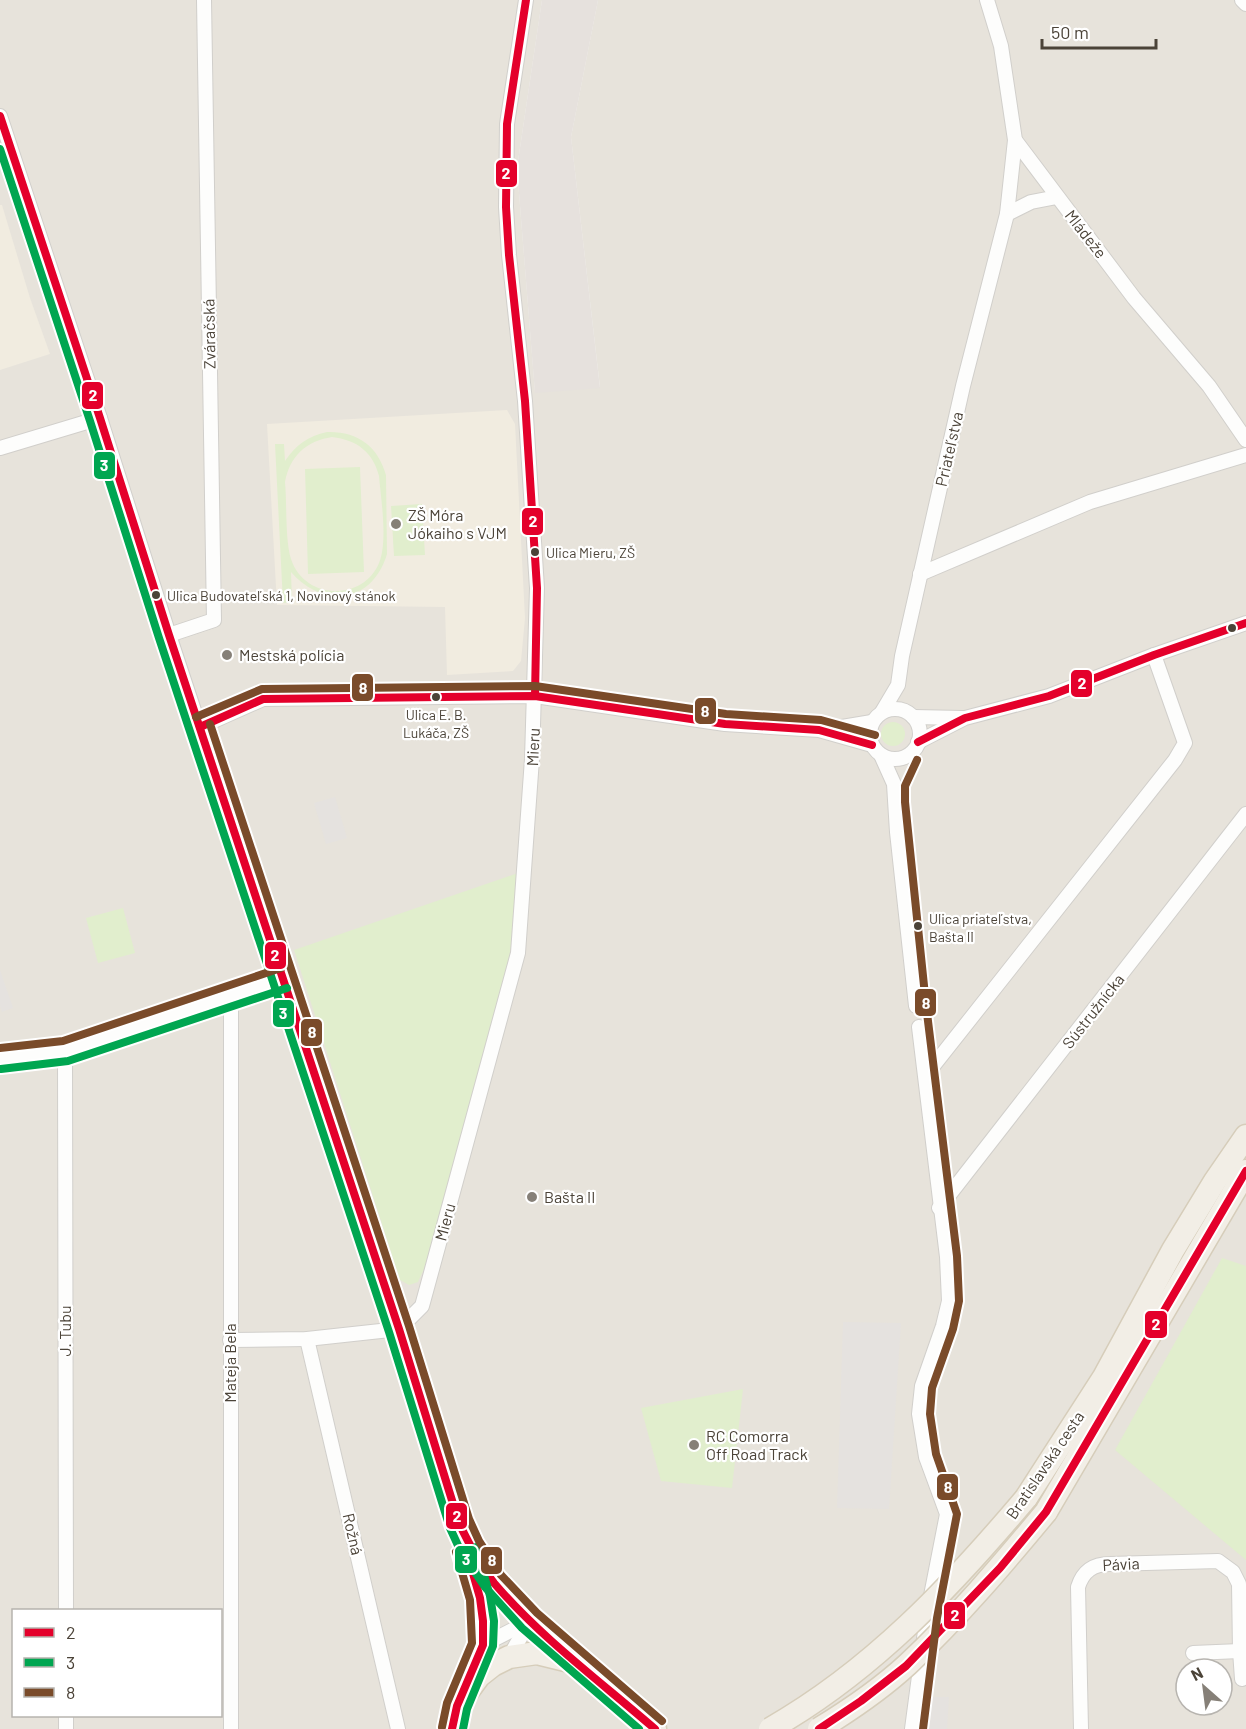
<svg xmlns="http://www.w3.org/2000/svg" width="1246" height="1729" font-family="Barlow,sans-serif">
<style>
.residential{fill:#e7e3db;fill-rule:evenodd}
.industrial{fill:#e6e1dd}
.education{fill:#f1ece0}
.green{fill:#e1eecd;fill-rule:evenodd}
.parking{fill:#e5e2df}
.lines{fill:none;stroke-linecap:round;stroke-linejoin:round}
.minor-casing{stroke:#d1cfcb;stroke-width:16}
.primary-casing{stroke:#d6cdba;stroke-width:25}
.minor{stroke:#fdfdfc;stroke-width:14}
.primary{stroke:#f2eee6;stroke-width:22}
.primary-bridge-casing{stroke:#d6cdba;stroke-width:25;stroke-linecap:butt}
.primary-bridge{stroke:#f2eee6;stroke-width:22}
.bus-1-casing{stroke:#fff;stroke-width:12}
.bus-2-casing{stroke:#fff;stroke-width:12}
.bus-3-casing{stroke:#fff;stroke-width:12}
.bus-1{stroke:#e4002b;stroke-width:8}
.bus-2{stroke:#00a651;stroke-width:8}
.bus-3{stroke:#7a4b2a;stroke-width:8}
.poi-dot{fill:#868078;stroke:#fff;stroke-width:2}
.bus-dot{fill:#4b4338;stroke:#fff;stroke-width:2}
.labels{text-anchor:middle;stroke-width:4.5;stroke-linejoin:round;paint-order:stroke}
.bus-label{font-size:14px;fill:#4b4338;stroke:#fff;text-anchor:start}
.street-label{font-size:16px;fill:#4b4338;stroke:#fff}
.poi-label{font-size:16px;fill:#4b4338;stroke:#fff;text-anchor:start}
.line-badge{stroke:#fff;stroke-width:2}
.badge-label{font-size:16px;text-anchor:middle;font-weight:bold;fill:#fff}
</style>
<rect width="100%" height="100%" fill="#f3f1ee"/>
<path class="residential" d="M0,0H542L517,168L535,392L600,387L571,137L598,0H1246V1729H0ZM14,1610H220V1716H14ZM1186,1669H1222V1705H1186Z"/>
<polygon class="industrial" points="542,0 598,0 571,137 600,388 535,393 517,168"/>
<g class="education">
<polygon points="0,205 2,205 30,298 50,354 0,370"/>
<polygon points="507,410 515,424 525,618 521,661 513,671 447,675 445,607 277,605 267,424"/>
</g>
<g class="green">
<path d="M327,432C357,431 378,446 386,475L387,554C372,604 323,609 291,572L292,602L283,603L275,444H284L285,461C296,445 308,436 327,432ZM332,437C357,440 373,452 379,476C381,500 388,541 379,563C363,602 304,600 291,559C285,540 287,503 285,482C290,456 306,441 332,437Z"/>
<polygon points="360,467 364,572 308,574 305,469"/>
<polygon points="422,504 425,555 394,556 391,506"/>
<circle cx="893" cy="734" r="12"/>
<polygon points="521,872 508,969 424,1269 418,1282 409,1285 400,1280 294,950"/>
<polygon points="123,908 135,953 98,963 86,918"/>
<polygon points="1222,1258 1246,1266 1246,1560 1115,1450"/>
<polygon points="743,1389 732,1488 661,1481 641,1408"/>
</g>
<g class="parking">
<polygon points="335,797 347,838 326,844 314,803"/>
<polygon points="0,970 13,1008 2,1012 0,1006"/>
<polygon points="843,1322 901,1323 889,1509 837,1508"/>
<polygon points="927,1697 949,1697 947,1729 925,1729"/>
</g>
<g class="lines">
<defs>
<g id="minor">
<polyline points="987,0 1001,46 1015,140 1134,298 1209,386 1246,440"/>
<polyline points="1242,0 1246,4"/>
<path d="M0,116L100,418L169,635L399,1329L459,1523C468,1543 479,1563 492,1580C515,1610 546,1634 573,1659"/>
<polyline points="1007,214 1031,202 1057,197"/>
<polyline points="0,448 100,418"/>
<polyline points="920,574 1090,502 1246,455"/>
<polyline points="169,635 214,620 204,0"/>
<circle cx="895" cy="734" r="25"/>
<polyline points="882,712 898,685 902,656 963,386 1007,214 1015,140"/>
<polyline points="913,717 963,718"/>
<polyline points="200,727 263,699 535,696 725,724 819,730 872,745"/>
<polyline points="824,730 872,722"/>
<polyline points="918,742 965,718 1049,696 1154,655 1246,623"/>
<polyline points="881,755 894,784 897,832 916,1006"/>
<polyline points="231,997 231,1729"/>
<polyline points="65,1051 66,1610"/>
<polyline points="0,1059 65,1051 284,978"/>
<polyline points="926,1075 1175,760 1185,743 1154,655"/>
<polyline points="939,1208 1246,814"/>
<polyline points="399,1329 422,1306 518,953 532,759 537,588 525,401 509,255 506,207 507,124 526,0"/>
<polyline points="307,1339 398,1729"/>
<polyline points="230,1340 307,1339 399,1329"/>
<path d="M466,1548C475,1578 488,1613 483,1644C481,1657 472,1671 467,1683"/>
<polyline points="483,1645 530,1621"/>
<polyline points="1193,1653 1240,1651"/>
<polyline points="509,1657 530,1621"/>
<polyline points="66,1716 66,1729"/>
<polyline points="912,1729 927,1616 947,1514 926,1457 919,1414 922,1386 943,1326 949,1301 947,1257 919,1027"/>
<path d="M1081,1729L1078,1587C1083,1571 1093,1564 1110,1564L1218,1561L1233,1572L1239,1584L1240,1651L1242,1679"/>
</g>
<g id="primary">
<polyline points="1026,1498 1104,1377 1173,1250 1215,1181 1246,1136"/>
<polyline points="1046,1512 1246,1171"/>
<polyline points="452,1729 457,1706 479,1676 493,1665 509,1657 537,1653 578,1663 655,1729"/>
</g>
</defs>
<use href="#minor" class="minor-casing"/>
<use href="#primary" class="primary-casing"/>
<use href="#minor" class="minor"/>
<use href="#primary" class="primary"/>
<defs>
<g id="primary-bridge">
<path d="M770,1729C872,1671 951,1587 1026,1498"/>
<path d="M819,1729C850,1710 881,1689 908,1664C958,1617 1002,1565 1046,1512"/>
</g>
</defs>
<use href="#primary-bridge" class="primary-bridge-casing"/>
<use href="#primary-bridge" class="primary-bridge"/>
<defs>
<g id="bus-1">
<polyline points="526,0 507,124 506,207 509,255 525,401 537,588 535,696"/>
<path d="M0,116L100,418L169,635L399,1329L459,1523C469,1544 480,1565 494,1583C541,1638 601,1682 655,1729"/>
<polyline points="200,727 263,699 535,696 725,724 819,730 872,745"/>
<polyline points="918,742 965,718 1049,696 1154,655 1246,623"/>
<polyline points="452,1729 457,1706 483,1645 483,1621 480,1598 466,1549"/>
<polyline points="819,1729 861,1701 906,1666 1000,1568 1046,1512 1246,1171"/>
</g>
<g id="bus-2">
<polyline points="0,149 90,421 159,638 389,1332 450,1528 461,1552 485,1587 522,1628 639,1729"/>
<polyline points="1,1069 68,1061 287,988"/>
<polyline points="463,1729 467,1709 493,1646 494,1621 490,1596 476,1547"/>
</g>
<g id="bus-3">
<polyline points="196,717 262,689 535,686 726,714 821,720 875,735"/>
<polyline points="210,724 409,1326 469,1519 479,1541 501,1575 537,1613 662,1721"/>
<polyline points="917,760 905,786 905,802 926,1005 957,1256 959,1301 953,1329 932,1388 930,1414 936,1454 957,1514 937,1618 923,1729"/>
<polyline points="0,1048 63,1041 281,968"/>
<polyline points="442,1727 447,1703 472,1643 470,1600 456,1552"/>
</g>
</defs>
<use href="#bus-1" class="bus-1-casing"/>
<use href="#bus-2" class="bus-2-casing"/>
<use href="#bus-3" class="bus-3-casing"/>
<use href="#bus-1" class="bus-1"/>
<use href="#bus-2" class="bus-2"/>
<use href="#bus-3" class="bus-3"/>
</g>
<g class="poi-dot">
<circle cx="396" cy="524" r="6"/>
<circle cx="227" cy="655" r="6"/>
<circle cx="532" cy="1197" r="6"/>
<circle cx="694" cy="1445" r="6"/>
</g>
<g class="bus-dot">
<circle cx="535" cy="552" r="5"/>
<circle cx="156" cy="595" r="5"/>
<circle cx="1232" cy="628" r="5"/>
<circle cx="436" cy="697" r="5"/>
<circle cx="918" cy="926" r="5"/>
</g>
<g class="labels">
<g class="bus-label">
<text x="546" y="558">Ulica Mieru, ZŠ</text>
<text x="167" y="601">Ulica Budovateľská 1, Novinový stánok</text>
<text x="436" y="720" text-anchor="middle">Ulica E. B.<tspan x="436" dy="18">Lukáča, ZŠ</tspan></text>
<text x="929" y="924">Ulica priateľstva,<tspan x="929" dy="18">Bašta II</tspan></text>
</g>
<g class="street-label">
<text transform="translate(1086 234) rotate(52)" y="6">Mládeže</text>
<text transform="translate(209 334) rotate(-91)" y="6">Zváračská</text>
<text transform="translate(949 449) rotate(-77)" y="6">Priateľstva</text>
<text transform="translate(533 747) rotate(-87)" y="6">Mieru</text>
<text transform="translate(1093 1011) rotate(-52)" y="6">Sústružnícka</text>
<text transform="translate(445 1222) rotate(-75)" y="6">Mieru</text>
<text transform="translate(65 1331) rotate(-90)" y="6">J. Tubu</text>
<text transform="translate(230 1363) rotate(-90)" y="6">Mateja Bela</text>
<text transform="translate(1045 1465) rotate(-56)" y="6">Bratislavská cesta</text>
<text transform="translate(353 1534) rotate(77)" y="6">Rožná</text>
<text transform="translate(1121 1564) rotate(-3)" y="6">Pávia</text>
</g>
<g class="poi-label">
<text x="408" y="521">ZŠ Móra<tspan x="408" dy="18">Jókaiho s VJM</tspan></text>
<text x="239" y="661">Mestská polícia</text>
<text x="544" y="1203">Bašta II</text>
<text x="706" y="1442">RC Comorra<tspan x="706" dy="18">Off Road Track</tspan></text>
</g>
</g>
<g class="line-badge">
<rect x="495" y="159" width="23" height="29" rx="6" fill="#e4002b"/>
<rect x="81" y="381" width="23" height="29" rx="6" fill="#e4002b"/>
<rect x="93" y="451" width="23" height="29" rx="6" fill="#00a651"/>
<rect x="521" y="507" width="23" height="29" rx="6" fill="#e4002b"/>
<rect x="1070" y="669" width="23" height="29" rx="6" fill="#e4002b"/>
<rect x="351" y="673" width="23" height="29" rx="6" fill="#7a4b2a"/>
<rect x="694" y="697" width="23" height="28" rx="6" fill="#7a4b2a"/>
<rect x="264" y="941" width="23" height="29" rx="6" fill="#e4002b"/>
<rect x="914" y="988" width="23" height="29" rx="6" fill="#7a4b2a"/>
<rect x="272" y="999" width="23" height="29" rx="6" fill="#00a651"/>
<rect x="300" y="1018" width="23" height="29" rx="6" fill="#7a4b2a"/>
<rect x="1144" y="1310" width="24" height="29" rx="6" fill="#e4002b"/>
<rect x="936" y="1473" width="23" height="28" rx="6" fill="#7a4b2a"/>
<rect x="445" y="1502" width="23" height="28" rx="6" fill="#e4002b"/>
<rect x="454" y="1545" width="24" height="29" rx="6" fill="#00a651"/>
<rect x="480" y="1546" width="23" height="29" rx="6" fill="#7a4b2a"/>
<rect x="943" y="1601" width="23" height="29" rx="6" fill="#e4002b"/>
</g>
<g class="badge-label">
<text x="506" y="179">2</text>
<text x="93" y="401">2</text>
<text x="104" y="471">3</text>
<text x="533" y="527">2</text>
<text x="1082" y="689">2</text>
<text x="363" y="694">8</text>
<text x="705" y="717">8</text>
<text x="275" y="961">2</text>
<text x="926" y="1009">8</text>
<text x="283" y="1019">3</text>
<text x="312" y="1038">8</text>
<text x="1156" y="1330">2</text>
<text x="948" y="1493">8</text>
<text x="457" y="1522">2</text>
<text x="466" y="1565">3</text>
<text x="492" y="1566">8</text>
<text x="955" y="1621">2</text>
</g>
<rect x="12" y="1609" width="210" height="108" fill="#ffffff" stroke="#b7b4af" stroke-width="1.5"/>
<rect x="24" y="1628" width="30" height="9" fill="#e4002b" stroke="#b7b4af" stroke-width="1.5"/>
<text x="66" y="1639" font-size="18" fill="#4b4338">2</text>
<rect x="24" y="1658" width="30" height="9" fill="#00a651" stroke="#b7b4af" stroke-width="1.5"/>
<text x="66" y="1669" font-size="18" fill="#4b4338">3</text>
<rect x="24" y="1688" width="30" height="9" fill="#7a4b2a" stroke="#b7b4af" stroke-width="1.5"/>
<text x="66" y="1699" font-size="18" fill="#4b4338">8</text>
<g transform="translate(1204 1687) rotate(332)"><circle r="28" fill="#ffffff" stroke="#b7b4af" stroke-width="1.5"/>
<path d="M0-4.5L10 22L0 15L-10 22Z" fill="#868078"/>
<text y="-9" font-size="16" font-weight="bold" text-anchor="middle" fill="#4b4338">N</text>
</g>
<path d="M1042 39v9h114v-9" fill="none" stroke="#4b4338" stroke-width="3"/>
<text x="1051" y="39" font-size="18" fill="#4b4338" stroke="#ffffff" stroke-width="4.5" paint-order="stroke">50 m</text>
</svg>
